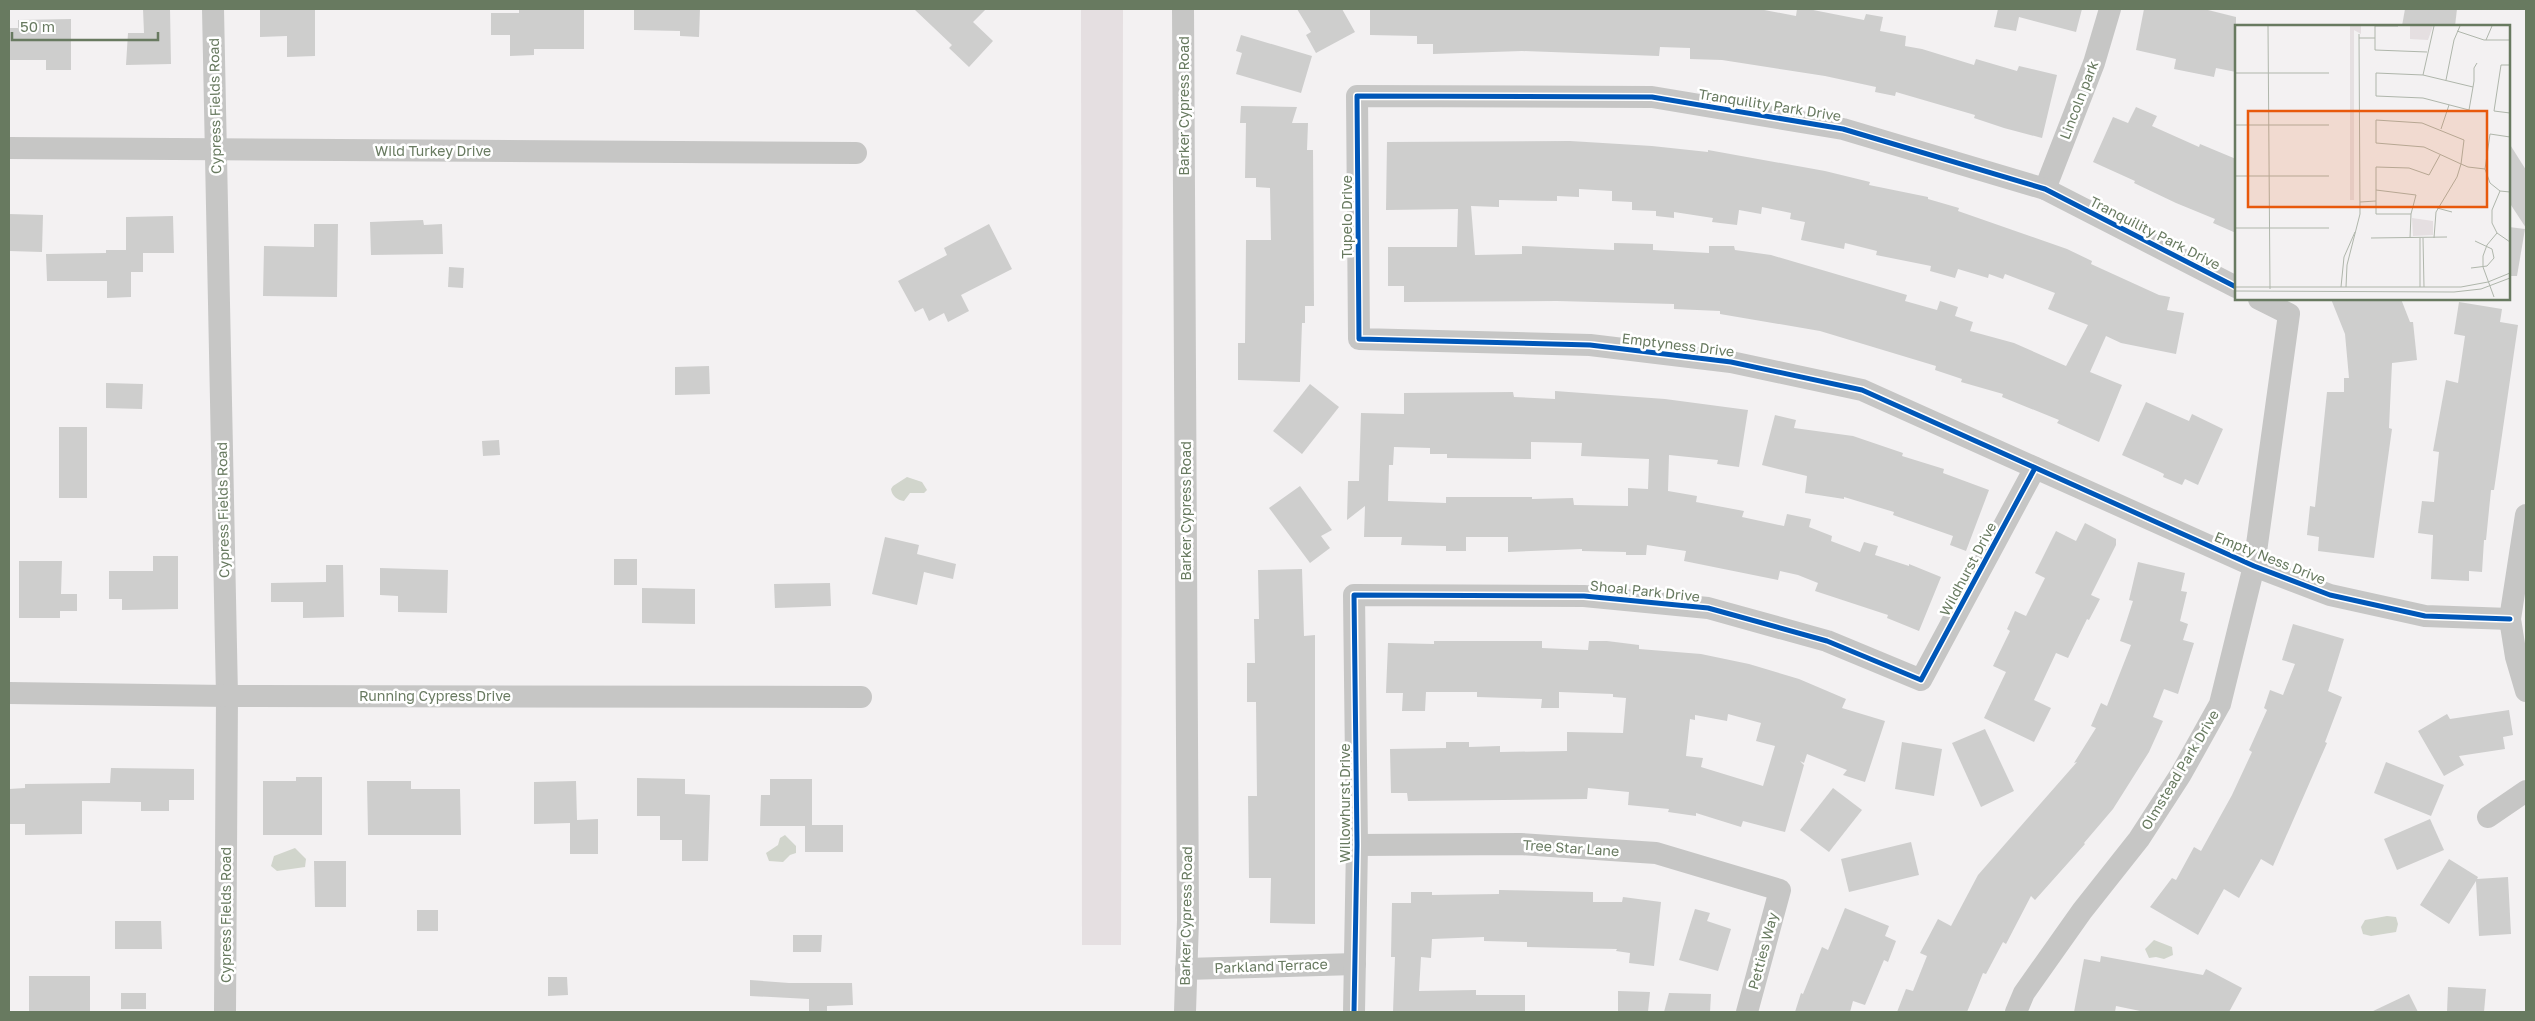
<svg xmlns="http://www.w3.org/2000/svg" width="2535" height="1021" font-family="'Golos Text',sans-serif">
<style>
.green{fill:#e5dfe1}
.water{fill:#d1d5cc}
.building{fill:#cececd;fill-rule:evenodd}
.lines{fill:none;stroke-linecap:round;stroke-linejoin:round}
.minor{stroke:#c6c6c5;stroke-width:22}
.cycleway-casing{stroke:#fff;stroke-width:8}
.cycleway{stroke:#0057b8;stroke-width:5}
.labels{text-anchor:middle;stroke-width:5;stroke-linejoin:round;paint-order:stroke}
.street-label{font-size:14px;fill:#687a60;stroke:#fff}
.inset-road{fill:none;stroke:#afb6ab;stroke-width:1}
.view{fill:#e8590c;fill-opacity:0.15;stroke:#e8590c;stroke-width:2.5}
.inset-edge{fill:none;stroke:#687a60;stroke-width:2.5}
</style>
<rect width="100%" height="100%" fill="#f3f1f2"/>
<polygon class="green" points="1081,9 1123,9 1121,945 1082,945"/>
<g class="water">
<path d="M907,477L922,482L927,490L924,493H910L904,501C897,500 892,496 891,489L893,486Z"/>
<polygon points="785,835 796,846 796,853 790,855 783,862 769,861 766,853 778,845 780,838"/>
<polygon points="295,848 306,859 305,867 277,871 271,866 274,856"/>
<polygon points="2387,916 2396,917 2398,924 2396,932 2371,936 2363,934 2361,927 2365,920"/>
<polygon points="2154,940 2172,947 2173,955 2164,959 2156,957 2149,958 2145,949"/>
</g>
<g class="building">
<polygon points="143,9 170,9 171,64 126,65 128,33 144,33"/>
<polygon points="260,9 315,9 315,56 287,57 287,36 260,37"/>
<polygon points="519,9 584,9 584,49 534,49 534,55 510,56 510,35 491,35 491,13 519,13"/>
<polygon points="634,9 700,9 699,37 680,36 680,31 634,30"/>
<polygon points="914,9 986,9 973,22 993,41 969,67 949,48 952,45"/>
<polygon points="1297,9 1342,9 1355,32 1316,53 1306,35 1311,32"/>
<polygon points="1370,9 1759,9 1796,16 1797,9 1808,9 1864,20 1866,14 1883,17 1880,31 1906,36 1905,46 1922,49 1974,65 1976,59 2017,71 2019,66 2057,75 2042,138 2004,128 1974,118 1975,115 1896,92 1895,96 1875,92 1876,87 1825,76 1722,60 1690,59 1690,48 1660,47 1659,56 1522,51 1433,54 1433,44 1417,44 1417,36 1370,35"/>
<polygon points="1998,9 2082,9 2076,32 2019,17 2016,31 1994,27"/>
<polygon points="2144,9 2204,9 2236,17 2236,72 2216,68 2214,77 2174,69 2176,59 2136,50"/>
<polygon points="2405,9 2457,9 2455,26 2402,26"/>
<polygon points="71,19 71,70 46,70 46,60 9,60 9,28 18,28 18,20"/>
<polygon points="1241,35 1312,56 1301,93 1236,74 1242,53 1236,51"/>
<polygon points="1241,106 1297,107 1292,123 1308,123 1307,150 1313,150 1314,306 1305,306 1305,323 1302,323 1300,382 1238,380 1238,343 1245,343 1246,240 1271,240 1270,188 1256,187 1256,178 1245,178 1246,123 1240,123"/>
<polygon points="2136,107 2157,116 2152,126 2199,147 2200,144 2236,159 2236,233 2213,223 2215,219 2176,203 2134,183 2135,181 2093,162 2113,117 2128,123"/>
<path d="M1570,141L1652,146L1708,152V150L1825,171L1870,182L1869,185L1928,197V199L1959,208L1958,211L2067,249L2092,261L2091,264L2159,295L2170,297L2167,310L2184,313L2176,354L2121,343L2106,336L2090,372L2122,385L2099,442L2057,423L2059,420L2002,397L2003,394L1961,382L1962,379L1935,370L1936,366L1820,331L1720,314V311L1674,309V304L1557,301L1404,302V286H1388V247H1457L1458,209L1386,210L1387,142ZM1579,189L1612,191V201L1632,202V210L1656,211V216L1674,218V212L1713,218L1712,222L1737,225L1739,210L1761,214L1762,207L1791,213L1790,219L1805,222L1801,240L1844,249L1845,243L1877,251L1876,255L1931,266L1930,271L1955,278L1958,269L1988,278L1989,274L2003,279L2005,274L2055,293L2048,309L2088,325L2066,366L2014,343L1970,331L1973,322L1955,316L1958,307L1940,301L1937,310L1905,301L1907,295L1771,255L1735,250L1734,246H1709V253L1653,250V244L1614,243V250L1522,246V254L1475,255L1471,206L1499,207V200L1557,201V196L1579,197Z"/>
<polygon points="2509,143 2526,170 2526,228 2509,202"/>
<polygon points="9,214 43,215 42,252 9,251"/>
<polygon points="173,216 174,253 143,253 143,272 131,272 131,297 107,298 107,281 47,281 46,254 106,253 106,250 126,250 126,217"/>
<polygon points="423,220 424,225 442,224 443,254 371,255 370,222"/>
<polygon points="314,224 338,224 337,297 263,296 264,246 314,247"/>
<polygon points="989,224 1012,269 961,295 969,311 948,322 944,313 929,321 923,308 915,312 898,281 947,255 944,248"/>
<polygon points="2509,227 2525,229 2517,276 2509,276"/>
<polygon points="449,267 464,268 463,288 448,287"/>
<polygon points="2331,299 2401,299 2410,322 2413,322 2417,360 2392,363 2389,428 2392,429 2374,558 2318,551 2319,537 2307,535 2310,506 2315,507 2327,392 2344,392 2344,378 2349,378 2345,334"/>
<polygon points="2459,302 2502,309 2500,322 2518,325 2494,490 2491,490 2486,540 2484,540 2482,572 2469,571 2469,581 2431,579 2433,535 2418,533 2422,501 2434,502 2439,452 2433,451 2446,380 2458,383 2465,336 2454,334"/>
<polygon points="709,366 710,394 675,395 675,367"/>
<polygon points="106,383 143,384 142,409 106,408"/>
<polygon points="1310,384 1339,407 1302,454 1273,431"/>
<path d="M1555,391L1665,399L1748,410L1739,467L1717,464L1718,460L1669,455L1668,491L1697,496L1696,502L1744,511L1742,517L1784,526L1787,514L1811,519L1809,527L1832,536L1831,541L1860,552L1864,542L1878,546L1875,555L1909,566V564L1941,577L1919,631L1887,618L1888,615L1815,591L1818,583L1798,575L1780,571L1778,580L1684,561L1686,551L1647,545L1646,555H1626V552L1582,551V549L1508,552V537H1466V551H1446V546L1401,545L1402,537H1364L1365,506L1347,520L1348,481H1359L1361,413L1404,414V393L1513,392L1514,397L1555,399ZM1531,442L1582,443L1581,456L1649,459L1648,489L1628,488V506L1574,505L1573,498L1532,499V497H1446V503L1388,501L1389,465H1393L1394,447L1430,448V454H1447V458L1531,459Z"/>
<polygon points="2146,402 2189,421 2192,414 2223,429 2198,485 2185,479 2182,485 2163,477 2164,474 2158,471 2122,455"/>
<polygon points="1775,415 1796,420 1794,428 1853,436 1903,453 1902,456 1944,469 1943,473 1989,490 1966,551 1950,545 1953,536 1893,515 1894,512 1844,497 1844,499 1805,493 1807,476 1762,465"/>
<rect x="59" y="427" width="28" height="71"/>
<polygon points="499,440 500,455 483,456 482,441"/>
<polygon points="1300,486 1332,530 1321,536 1330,548 1310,563 1269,508"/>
<polygon points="2085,523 2116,539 2116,545 2091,595 2100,599 2089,620 2087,619 2068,658 2056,653 2034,700 2051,708 2034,742 1984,718 2006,672 1993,666 2010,631 2007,629 2015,611 2026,616 2045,578 2035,573 2056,531 2076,541"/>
<polygon points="885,537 919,545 917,554 956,564 953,579 924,572 917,605 872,594"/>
<polygon points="153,556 178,556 178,609 122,610 122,599 109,599 109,571 153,571"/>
<rect x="614" y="559" width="23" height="26"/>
<polygon points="19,561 62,561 61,594 77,594 77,611 60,611 60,618 19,618"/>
<polygon points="2138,562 2185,573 2181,591 2187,592 2180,621 2188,624 2183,640 2194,643 2178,694 2164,689 2153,717 2163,721 2149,752 2113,809 2084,843 2085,844 2035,900 2031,896 2006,944 2003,942 1986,974 1983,973 1967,1012 1897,1012 1906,989 1913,991 1927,956 1920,953 1938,919 1951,926 1978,875 2077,762 2074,763 2096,728 2091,726 2101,703 2107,706 2131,645 2120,641 2133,601 2129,600"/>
<polygon points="326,565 343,565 344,617 303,618 303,602 271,602 271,583 326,582"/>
<polygon points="380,568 448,570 447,613 398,612 398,596 380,595"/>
<polygon points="1302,569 1304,636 1315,635 1315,924 1270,923 1271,878 1249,878 1248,796 1257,796 1256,702 1247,702 1247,663 1255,663 1254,619 1259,619 1258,570"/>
<polygon points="830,583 831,606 775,608 774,584"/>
<polygon points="642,588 695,589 695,624 642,623"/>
<polygon points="2293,624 2344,639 2328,691 2342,697 2325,742 2327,743 2273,866 2261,859 2239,898 2224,889 2198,935 2150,907 2172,878 2176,880 2194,847 2201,851 2232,795 2252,752 2249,750 2267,710 2264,708 2270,690 2283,695 2295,664 2282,660"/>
<path d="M1434,641H1542V648L1588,650L1589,641H1607L1639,645V649L1701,654L1749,664L1799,679L1846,699L1842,708L1885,721L1865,782L1843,775L1847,770L1807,754L1804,763L1800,761L1804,765L1785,832L1743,821L1741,827L1696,813V816L1668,812L1669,809L1628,805L1629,792L1588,788L1587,799L1408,801L1407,793H1391L1390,749L1446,748V742H1469V747L1500,746V752L1567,751V732L1623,733L1626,698L1613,697V694L1559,692V708H1541L1542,699L1477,697V692H1426L1425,711H1402L1403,693H1386L1388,643L1434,644ZM1728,714L1761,723L1756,741L1775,746L1763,786L1701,767L1703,758L1686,756L1690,719L1695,720V715L1727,721Z"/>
<polygon points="2509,710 2513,735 2503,737 2505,749 2459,756 2464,765 2444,776 2418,731 2447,714 2450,719"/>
<polygon points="1985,729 2014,791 1981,807 1952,743"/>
<polygon points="1902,742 1942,749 1934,796 1895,789"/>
<polygon points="2386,762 2444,785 2431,816 2374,793"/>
<polygon points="111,768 194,769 194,800 169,800 169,811 141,811 141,802 82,801 82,834 25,835 25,824 9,824 9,789 25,788 25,784 110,783"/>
<polygon points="296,777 322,777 322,835 263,835 263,781 296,781"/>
<polygon points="637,778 685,779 685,794 710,795 708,861 682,861 682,840 660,840 660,816 637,816"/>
<polygon points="770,779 812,779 812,825 843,825 843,852 805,852 805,826 760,826 761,795 770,795"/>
<polygon points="367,781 411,781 411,789 460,789 461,835 368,835"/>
<polygon points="576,781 577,820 598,819 598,854 570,854 570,823 534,824 534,782"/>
<polygon points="1833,788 1862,810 1829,852 1800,830"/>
<polygon points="2430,819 2444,850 2397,870 2384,839"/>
<polygon points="1911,842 1919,875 1849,892 1841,859"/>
<polygon points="2449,859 2478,877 2477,879 2508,877 2511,934 2479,936 2476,881 2449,924 2420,905"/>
<polygon points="314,861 346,861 346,907 315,907"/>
<polygon points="1499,890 1593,892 1593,902 1622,902 1623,897 1661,902 1654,966 1629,963 1630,953 1616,951 1617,949 1527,947 1527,942 1484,941 1484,937 1432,939 1431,958 1421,957 1419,991 1476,990 1476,995 1525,995 1525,1012 1393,1012 1395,957 1391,957 1392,903 1411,903 1411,892 1432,892 1432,895 1499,894"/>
<polygon points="1845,908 1889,926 1885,936 1896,941 1888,962 1884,960 1865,1005 1853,1001 1850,1012 1795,1012 1801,993 1803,994 1822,947 1828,950"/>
<polygon points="1695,909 1710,913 1707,921 1731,929 1718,971 1679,960"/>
<rect x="417" y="910" width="21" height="21"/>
<polygon points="115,921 161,921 162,949 115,949"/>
<polygon points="793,935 822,935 821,952 793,952"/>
<polygon points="2101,956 2203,975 2206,969 2242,988 2229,1012 2145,1012 2116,1006 2115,1012 2074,1012 2084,959 2100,962"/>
<rect x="29" y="976" width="61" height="36"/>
<polygon points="548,977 567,977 568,995 548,996"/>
<polygon points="750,980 789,983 852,983 853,1005 827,1006 827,1012 809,1012 809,999 750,996"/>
<polygon points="2448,987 2486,989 2484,1012 2447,1012"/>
<polygon points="1618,991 1650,992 1648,1012 1618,1012"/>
<rect x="121" y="993" width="25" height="16"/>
<polygon points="1669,993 1711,994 1710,1012 1664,1012"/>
<polygon points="2409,994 2418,1012 2371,1012"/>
</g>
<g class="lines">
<g class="minor">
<polyline points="213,9 227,696 225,1012"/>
<polyline points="1183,9 1188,920 1185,1012"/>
<polyline points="9,148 856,153"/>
<polyline points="2045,189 2094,63 2110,9"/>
<polyline points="2236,287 2045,189 1843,129 1652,97 1357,96 1359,339 1590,345 1731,362 1862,390 2254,566 2330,595 2425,616 2510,619"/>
<polyline points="2526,515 2510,619 2516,657 2526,691"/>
<polyline points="9,693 227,696 861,697"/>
<polyline points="2488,817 2526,791"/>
<polyline points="1357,845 1520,844 1656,853 1780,890 1747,1012"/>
<polyline points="1186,969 1355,964"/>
<polyline points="1354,1012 1357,845 1354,595 1584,596 1708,608 1827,641 1921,680 2035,468"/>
<polyline points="2016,1012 2024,993 2082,911 2139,839 2181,774 2220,704 2254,566 2289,314 2259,299"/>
</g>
<defs>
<g id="cycleway">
<polyline points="2236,287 2045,189 1843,129 1652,97 1357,96 1359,339 1590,345 1731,362 1862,390 2254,566 2330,595 2425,616 2510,619"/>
<polyline points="1354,1012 1357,845 1354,595 1584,596 1708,608 1827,641 1921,680 2035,468"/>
</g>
</defs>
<use href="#cycleway" class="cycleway-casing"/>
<use href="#cycleway" class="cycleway"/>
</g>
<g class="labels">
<g class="street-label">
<text transform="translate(2079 100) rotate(-69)" y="5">Lincoln park</text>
<text transform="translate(1770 105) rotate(9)" y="5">Tranquility Park Drive</text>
<text transform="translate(215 106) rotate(-91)" y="5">Cypress Fields Road</text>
<text transform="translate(1184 106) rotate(-90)" y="5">Barker Cypress Road</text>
<text x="433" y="156">Wild Turkey Drive</text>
<text transform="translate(1347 217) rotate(-90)" y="5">Tupelo Drive</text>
<text transform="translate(2155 233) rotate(27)" y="5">Tranquility Park Drive</text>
<text transform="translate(1678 345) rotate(7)" y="5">Emptyness Drive</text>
<text transform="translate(223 510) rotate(-91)" y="5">Cypress Fields Road</text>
<text transform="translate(1186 511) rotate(-90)" y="5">Barker Cypress Road</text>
<text transform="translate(2270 558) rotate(22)" y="5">Empty Ness Drive</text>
<text transform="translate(1968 569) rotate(-62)" y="5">Wildhurst Drive</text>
<text transform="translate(1645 591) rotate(6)" y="5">Shoal Park Drive</text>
<text x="435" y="701">Running Cypress Drive</text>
<text transform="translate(2180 770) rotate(-59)" y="5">Olmstead Park Drive</text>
<text transform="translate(1345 803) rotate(-90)" y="5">Willowhurst Drive</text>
<text transform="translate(1571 848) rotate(4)" y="5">Tree Star Lane</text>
<text transform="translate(226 915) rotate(-90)" y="5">Cypress Fields Road</text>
<text transform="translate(1186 916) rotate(-89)" y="5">Barker Cypress Road</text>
<text transform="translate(1763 951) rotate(-75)" y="5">Petties Way</text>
<text transform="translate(1271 966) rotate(-2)" y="5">Parkland Terrace</text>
</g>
</g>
<g transform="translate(2235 25)">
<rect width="275" height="275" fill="#f3f1f2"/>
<path d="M115,1H126V9L119,5V175H115ZM175,1H198L193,15L175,14ZM177,193L198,196V210L178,211Z" fill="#e5dfe1"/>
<path class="inset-road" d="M33,1L35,264M163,1H140V25L192,27M222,6L249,15H275M124,13H140M251,15L257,1M275,40H266L259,86L275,88M0,48H94M188,50L199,1M211,55L219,15L225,1M238,62L188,50L141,48V71L188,73L234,85L238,62L239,56V43L242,38M0,100H94M206,104L214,80M275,112L255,109L250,144L255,158L265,166L275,167M0,151H94M141,165L181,170L176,189L175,213M265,166L257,185V198L262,208L275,217M125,177L141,176M202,183L217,187M176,189H141V142L174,143L194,150L205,130M0,203H94M136,213L212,212M188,213L189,262M199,213L201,187L222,152L226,139L229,115L187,98L141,95V118L189,122L226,139L233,142L250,144M236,243L252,241L259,233L257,224L240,216M0,262H226L253,257L275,248M106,262L109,232L120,207M111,262L112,240L125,189L124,9M185,262V213M0,266L219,267L246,264L275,253M259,272L248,242V231L252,220L262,208"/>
<path class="view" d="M13,86H252V182H13Z"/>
<rect width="275" height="275" class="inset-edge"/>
</g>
<rect width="2535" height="1021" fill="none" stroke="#687a60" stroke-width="20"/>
<path d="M12 32v8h146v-8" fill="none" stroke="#687a60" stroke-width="2.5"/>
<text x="20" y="32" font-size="15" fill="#687a60" stroke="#ffffff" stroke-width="4" paint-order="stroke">50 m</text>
</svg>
